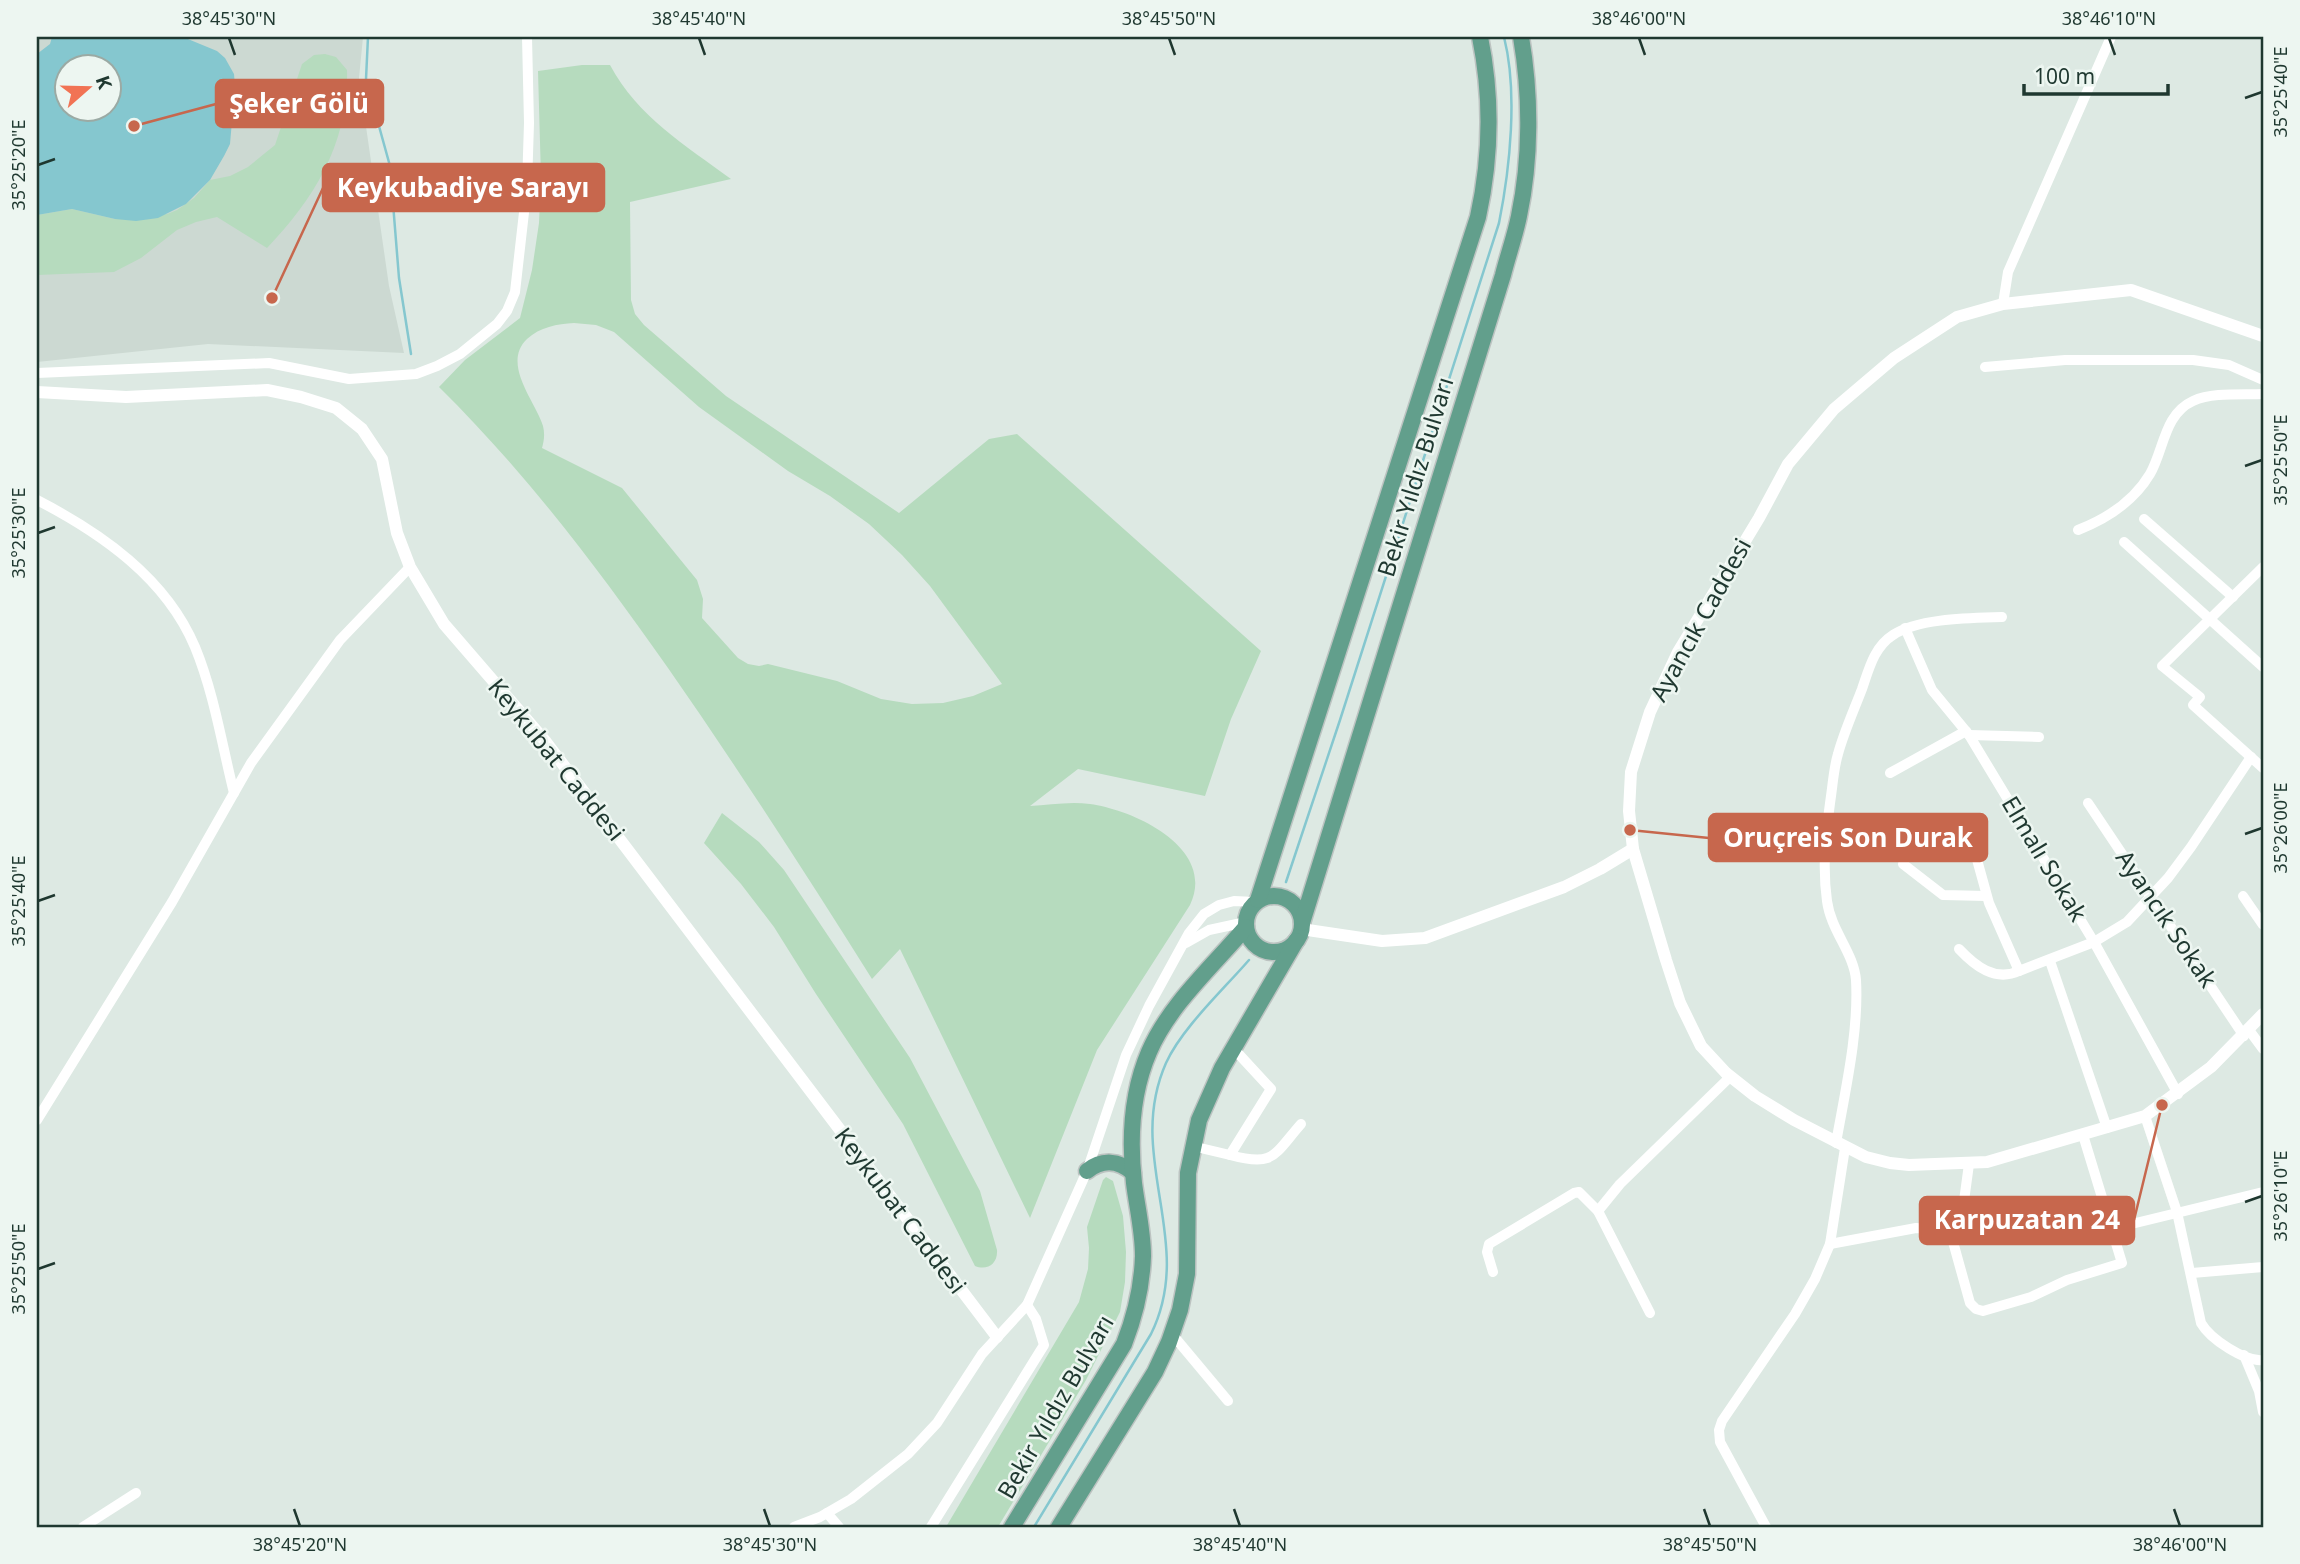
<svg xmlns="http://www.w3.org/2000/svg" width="2300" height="1564" font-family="'Noto Sans',sans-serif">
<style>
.built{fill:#ccd9d2;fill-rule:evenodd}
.green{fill:#b6dbbe;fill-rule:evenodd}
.water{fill:#85c7cf;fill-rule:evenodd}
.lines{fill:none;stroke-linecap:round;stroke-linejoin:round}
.stream{stroke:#85c7cf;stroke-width:2.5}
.primary-casing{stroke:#bcc3c1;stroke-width:19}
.minor{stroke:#fff;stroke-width:10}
.tertiary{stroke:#fff;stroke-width:12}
.primary{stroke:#629f8c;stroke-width:16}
.ticks{fill:none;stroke:#1f3830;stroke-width:2.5}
.labels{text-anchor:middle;stroke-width:5;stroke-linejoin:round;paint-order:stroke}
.street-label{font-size:24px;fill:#1f3830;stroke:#edf6f1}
.leader{fill:none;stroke:#c7674d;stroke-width:2.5}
.callout-dot{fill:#c7674d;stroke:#edf6f1;stroke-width:2.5}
.callout{fill:#c7674d;stroke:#c7674d;stroke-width:2.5}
.callout-label{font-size:26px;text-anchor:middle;font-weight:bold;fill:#fff}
.neatline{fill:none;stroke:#1f3830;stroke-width:2.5}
.ticks-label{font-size:18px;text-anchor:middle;fill:#1f3830}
</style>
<rect width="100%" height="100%" fill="#dde9e3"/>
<path class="built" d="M37,37H363L359,78L389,286L404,353L208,344L37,362ZM66,66H108V108H66Z"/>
<g class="green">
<path d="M325,54L336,57L347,70C349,142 315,198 267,248L217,217L196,222L177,230L141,258L114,272L37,275V215L72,209L115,219L167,214L177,210L194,198L210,180L230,176L248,167L275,145L302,64L314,55Z"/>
<path d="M582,65H610C638,117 685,145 731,179L630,202L631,300L635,314L644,325L726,396L899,513L989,439L1017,434L1261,651L1231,719L1205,796L1078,769L1030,806C1049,805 1070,801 1090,804C1134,810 1217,848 1190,905L1097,1050L1030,1218L900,949L872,979C806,874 739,770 668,668C597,567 527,474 439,387L465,360L520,318L532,270L539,223L541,178L538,71ZM574,323L596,325L614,332L699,407L788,471L830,496L869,524L902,555L930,586L1002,684L973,696L943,703L912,704L881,699L837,681L768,664L759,666L748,664L738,658L702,618L703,599L697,580L622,488L542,448C544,441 545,434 543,426C536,402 501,364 527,339C540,327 557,324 574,323Z"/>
<path d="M722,813L759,842L784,870L910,1058L980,1191L997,1250C998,1264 987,1271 975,1266L903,1124L816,994L774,927L741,884L704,843Z"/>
<polygon points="1106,1177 1113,1181 1123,1216 1126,1252 1125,1282 1120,1312 1086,1380 998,1527 946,1527 1079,1302 1088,1269 1089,1248 1087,1227 1103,1180"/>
</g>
<path class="water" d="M52,37H183L217,51L225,58L234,74L235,86L230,144L224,156L210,180L186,204L158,218L136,221L115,219L72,209L37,215V54L50,44ZM66,66H108V108H66Z"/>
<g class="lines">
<g class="stream">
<polyline points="368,37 366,79 390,166 399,278 411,354"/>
<path d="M1286,882L1340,720L1499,223C1510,168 1518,92 1504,37"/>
<path d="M1034,1527L1151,1334C1197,1241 1124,1158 1166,1063C1182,1028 1223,990 1249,960"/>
</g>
<defs>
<g id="primary">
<circle cx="1274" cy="924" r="28"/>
<path d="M1258,900L1478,217C1491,158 1492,96 1480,37"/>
<path d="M1302,923L1503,275C1508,255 1515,236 1519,216C1531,159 1531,95 1521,37"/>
<path d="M1087,1171C1102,1159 1119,1160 1133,1173"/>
<path d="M1012,1527L1124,1344C1135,1316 1142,1287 1143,1256C1143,1231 1137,1207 1134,1183C1129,1138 1131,1094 1149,1052C1169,1005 1213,966 1246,927"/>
<polyline points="1059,1527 1155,1372 1169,1342 1180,1310 1187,1274 1188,1173 1199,1120 1222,1068 1296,941"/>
</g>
</defs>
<use href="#primary" class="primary-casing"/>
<g class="minor">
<polyline points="2003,304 2008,272 2111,37"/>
<polyline points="1985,367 2065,360 2193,360 2229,365 2263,380"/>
<polyline points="37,373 269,363 349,379 416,374 437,366 460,354 497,324 507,311 515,292 527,186 529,123 527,37"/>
<path d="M37,500C101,533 166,578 195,647C214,693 222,745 234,793"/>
<polyline points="2144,519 2233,597"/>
<path d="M2078,530C2106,519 2134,501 2150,474C2164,450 2164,414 2193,401C2213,392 2242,395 2263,394"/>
<polyline points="2124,542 2263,667"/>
<polyline points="2263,567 2162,666 2200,697 2193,705 2263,768"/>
<polyline points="1905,628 1932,690 1969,735 2094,942 2178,1094"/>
<polyline points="1969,735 2039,737"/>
<polyline points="1890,773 1966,731"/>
<polyline points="2088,803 2244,1036"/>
<polyline points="1951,837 1964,842 1976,856 1989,903 2019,971 2094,942 2127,922 2168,878 2191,847 2251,757"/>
<polyline points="1903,864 1943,895 1986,896"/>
<polyline points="2243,896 2263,925"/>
<polyline points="1186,943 1209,930 1246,922"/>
<path d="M1959,949C1975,966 1995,982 2019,971"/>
<polyline points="2050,961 2107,1128"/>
<polyline points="2249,1030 2263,1049"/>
<path d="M2145,1116L2177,1212L2201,1323C2210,1339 2245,1362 2263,1360"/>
<polyline points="37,1120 172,902 251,763 340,640 410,567"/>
<path d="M1836,1143C1845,1092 1859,1032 1856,980C1854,953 1831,931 1827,901C1822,865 1826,832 1831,796C1833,782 1834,767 1838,754C1844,732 1854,710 1862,689C1869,669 1874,647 1893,635C1918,618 1972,618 2002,617"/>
<polyline points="1192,1146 1230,1155 1271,1089 1234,1049"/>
<path d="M1230,1155C1274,1167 1273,1156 1301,1124"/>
<polyline points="1598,1211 1620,1184 1730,1077"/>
<polyline points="2111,1229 2263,1192"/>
<polyline points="1950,1231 1964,1201 1969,1164"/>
<polyline points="1830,1244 1916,1228 1950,1231 1970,1303 1976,1309 1983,1311 2031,1297 2067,1280 2122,1263 2083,1135"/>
<polyline points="1493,1272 1487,1252 1489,1244 1574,1193 1579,1192 1598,1211 1650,1313"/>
<polyline points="2192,1273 2263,1267"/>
<polyline points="1172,1334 1228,1401"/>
<polyline points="2244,1355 2259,1391 2263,1412"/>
<polyline points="827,1513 839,1527"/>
<polyline points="83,1527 136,1493"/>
<polyline points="794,1527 820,1517 851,1499 908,1454 937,1423 982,1354 1027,1305 1087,1171 1126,1055 1149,1006 1189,933 1204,914 1219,905 1234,901 1255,902"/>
<polyline points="931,1527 1044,1345 1036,1319 1027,1305"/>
<polyline points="1766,1527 1720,1442 1719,1430 1722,1421 1795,1314 1815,1279 1830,1244 1845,1148"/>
</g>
<g class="tertiary">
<polyline points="2263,336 2131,290 2003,304 1957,317 1894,358 1834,409 1788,464 1759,518 1678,652 1650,712 1631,772 1629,811 1633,849 1666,960 1680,1003 1701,1046 1726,1073 1755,1096 1794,1120 1866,1157 1890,1163 1909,1165 1987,1162 2145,1116 2211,1067 2263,1014"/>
<polyline points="37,392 126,397 267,390 301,397 336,408 362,429 382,459 397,533 410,567 444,624 546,742 997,1337"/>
<polyline points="1301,929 1382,941 1425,938 1564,887 1600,869 1633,849"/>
</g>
<use href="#primary" class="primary"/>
</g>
<path class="ticks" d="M229,38L235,55M699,38L705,55M1169,38L1175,55M1639,38L1645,55M2109,38L2115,55M2245,98L2262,92M38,165L55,159M2245,466L2262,460M38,533L55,527M2245,834L2262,828M38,901L55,895M2245,1202L2262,1196M38,1269L55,1263M294,1509L300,1526M764,1509L770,1526M1234,1509L1240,1526M1704,1509L1710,1526M2174,1509L2180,1526"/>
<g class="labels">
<g class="street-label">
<text transform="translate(1416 477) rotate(-73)" y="8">Bekir Yıldız Bulvarı</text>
<text transform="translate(1701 620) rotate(-61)" y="8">Ayancık Caddesi</text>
<text transform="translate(556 760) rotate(51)" y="8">Keykubat Caddesi</text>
<text transform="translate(2044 859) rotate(59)" y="8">Elmalı Sokak</text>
<text transform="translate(2166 919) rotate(56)" y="8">Ayancık Sokak</text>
<text transform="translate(900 1211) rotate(53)" y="8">Keykubat Caddesi</text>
<text transform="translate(1056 1407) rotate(-60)" y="8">Bekir Yıldız Bulvarı</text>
</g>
</g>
<path class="leader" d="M134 126L216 104M272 298L323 188M1630 830L1709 838M2162 1105L2134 1220"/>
<g class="callout-dot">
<circle cx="134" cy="126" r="7"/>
<circle cx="272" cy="298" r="7"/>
<circle cx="1630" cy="830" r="7"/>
<circle cx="2162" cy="1105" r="7"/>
</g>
<g class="callout">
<rect x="216" y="80" width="167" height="47" rx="7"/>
<rect x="323" y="164" width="281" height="47" rx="7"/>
<rect x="1709" y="814" width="278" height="47" rx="7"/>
<rect x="1920" y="1197" width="214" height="47" rx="7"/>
</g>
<g class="callout-label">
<text x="299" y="113">Şeker Gölü</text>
<text x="463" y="197">Keykubadiye Sarayı</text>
<text x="1848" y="847">Oruçreis Son Durak</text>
<text x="2027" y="1229">Karpuzatan 24</text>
</g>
<rect width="2300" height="1564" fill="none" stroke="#edf6f1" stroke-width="77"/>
<g transform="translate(88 88) rotate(70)"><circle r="33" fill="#edf6f1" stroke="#9baaa4" stroke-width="2"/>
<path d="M0-5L12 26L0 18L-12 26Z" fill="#f17354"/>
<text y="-10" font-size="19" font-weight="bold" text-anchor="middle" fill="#1f3830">K</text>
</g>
<path d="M2024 84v10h144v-10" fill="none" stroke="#1f3830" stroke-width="3.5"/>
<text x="2034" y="84" font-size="21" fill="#1f3830" stroke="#edf6f1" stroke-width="5" paint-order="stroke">100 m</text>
<rect x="38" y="38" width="2224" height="1488" class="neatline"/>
<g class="ticks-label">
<text x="229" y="25">38°45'30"N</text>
<text x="699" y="25">38°45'40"N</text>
<text x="1169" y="25">38°45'50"N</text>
<text x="1639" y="25">38°46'00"N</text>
<text x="2109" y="25">38°46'10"N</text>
<text transform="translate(2281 92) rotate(-90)" y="6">35°25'40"E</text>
<text transform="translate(19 165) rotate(-90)" y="6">35°25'20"E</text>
<text transform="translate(2281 460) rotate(-90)" y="6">35°25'50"E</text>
<text transform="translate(19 533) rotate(-90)" y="6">35°25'30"E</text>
<text transform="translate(2281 828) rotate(-90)" y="6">35°26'00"E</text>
<text transform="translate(19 901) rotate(-90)" y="6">35°25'40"E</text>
<text transform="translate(2281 1196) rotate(-90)" y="6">35°26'10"E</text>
<text transform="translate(19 1269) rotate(-90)" y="6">35°25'50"E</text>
<text x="300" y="1551">38°45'20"N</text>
<text x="770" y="1551">38°45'30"N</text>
<text x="1240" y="1551">38°45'40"N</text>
<text x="1710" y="1551">38°45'50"N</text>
<text x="2180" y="1551">38°46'00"N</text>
</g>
</svg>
